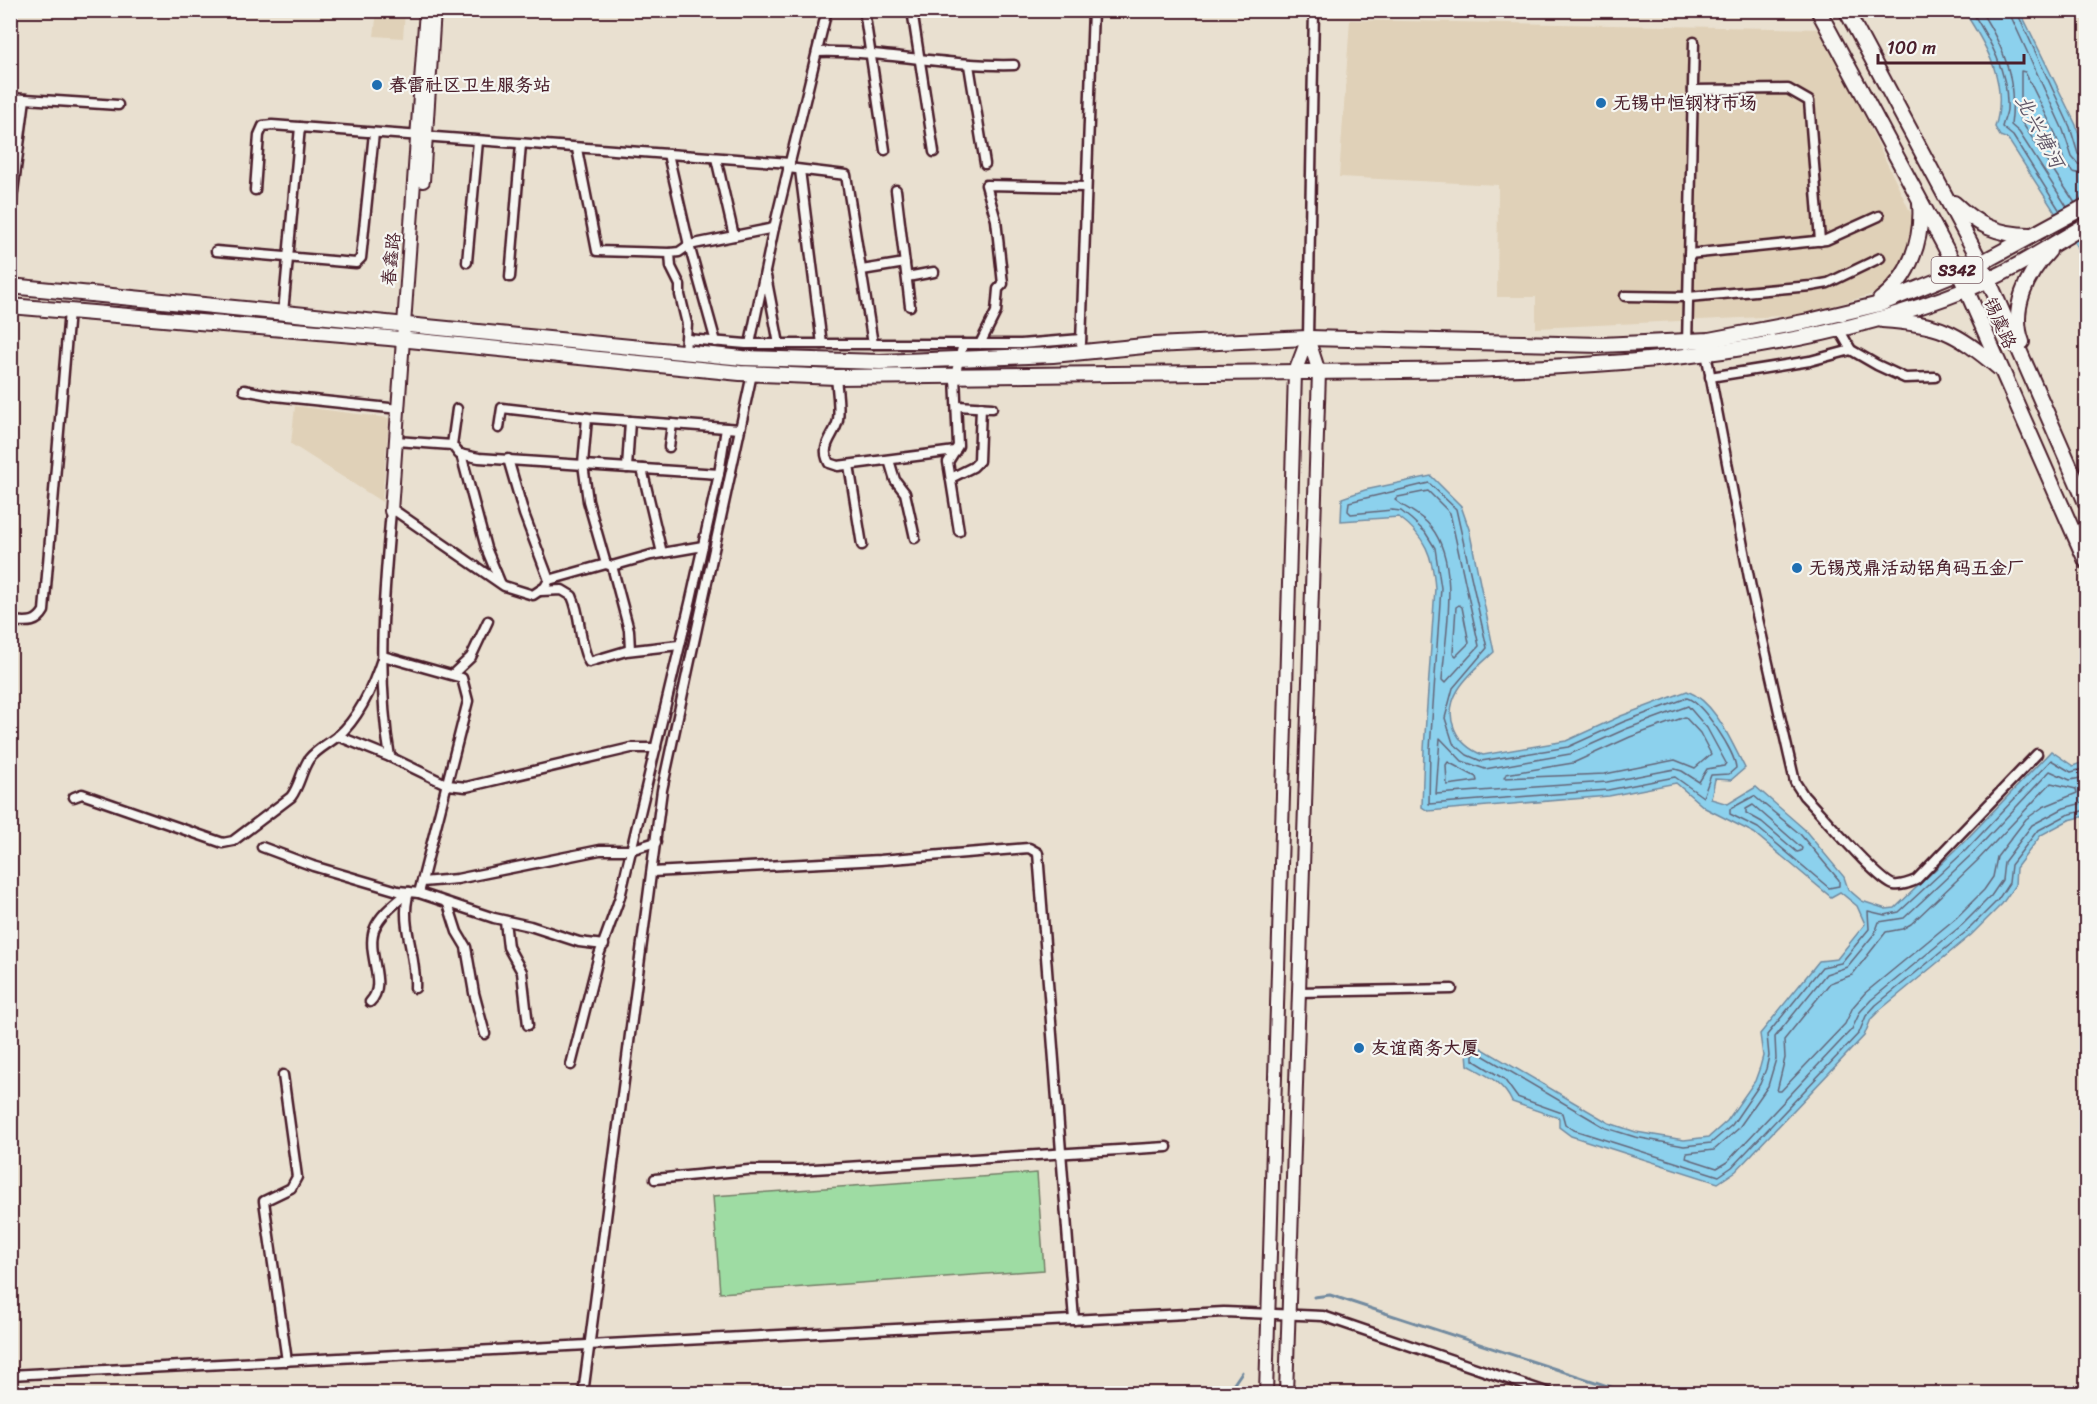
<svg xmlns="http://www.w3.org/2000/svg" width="2097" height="1404" font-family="Sriracha,'LXGW WenKai TC',sans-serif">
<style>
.built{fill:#e0d1b8}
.green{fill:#9edca3;stroke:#747e67;stroke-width:1.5}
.water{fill:#8cd1ed;stroke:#728a9f;stroke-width:1.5}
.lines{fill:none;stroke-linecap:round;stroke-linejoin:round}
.shore{stroke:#646679;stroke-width:1.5}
.stream{stroke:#728a9f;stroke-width:3}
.street-casing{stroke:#4a1f2b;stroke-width:13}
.secondary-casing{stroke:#4a1f2b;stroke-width:16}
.primary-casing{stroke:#4a1f2b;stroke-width:18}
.street{stroke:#f6f6f2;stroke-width:8}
.secondary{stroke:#f6f6f2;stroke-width:12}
.primary{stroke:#f6f6f2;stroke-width:14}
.poi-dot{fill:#1f6fb2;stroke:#f6f6f2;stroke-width:2}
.labels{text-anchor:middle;stroke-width:4.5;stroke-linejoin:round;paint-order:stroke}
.shield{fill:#f6f6f2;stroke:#7e6067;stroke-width:1.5}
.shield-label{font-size:16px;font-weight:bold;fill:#4a1f2b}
.poi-label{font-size:18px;font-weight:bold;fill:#4a1f2b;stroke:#f6f6f2;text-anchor:start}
.street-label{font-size:18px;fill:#4a1f2b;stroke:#f6f6f2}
.water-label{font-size:20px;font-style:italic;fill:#5e5465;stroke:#f6f6f2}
</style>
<rect width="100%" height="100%" fill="#e9e0d0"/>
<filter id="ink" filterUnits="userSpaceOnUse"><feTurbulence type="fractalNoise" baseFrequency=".0167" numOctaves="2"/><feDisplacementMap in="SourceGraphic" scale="12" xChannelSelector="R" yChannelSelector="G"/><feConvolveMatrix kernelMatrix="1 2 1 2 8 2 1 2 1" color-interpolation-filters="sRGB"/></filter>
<g filter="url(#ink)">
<g class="built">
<polygon points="377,11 405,11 403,38 374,36"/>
<polygon points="1350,20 1823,29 1926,245 1877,293 1801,315 1536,328 1536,297 1497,297 1498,185 1339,177"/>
<polygon points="295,406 389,418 382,502 291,444"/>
<polygon points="232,1386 232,1393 78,1393"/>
</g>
<polygon class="green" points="1037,1173 1044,1270 720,1293 713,1196"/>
<g class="water">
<path d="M1964,11H2020L2076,125L2086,157V271L2079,250L2008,139L2000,136L1995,127C2009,84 1987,46 1964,11Z"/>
<path d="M1431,476L1461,506L1469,529L1494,652C1482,663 1467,675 1458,690C1442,717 1456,745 1483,755L1566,741L1621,716L1687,691C1716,702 1731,742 1745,768L1731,780L1715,779L1711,799L1728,804L1756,787L1804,829L1844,877L1848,889L1862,901L1886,909L1895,908L1961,845L2051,751L2073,766L2086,761V816L2069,820L2041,835L2016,868L2015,885L2002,904L1971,935L1880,1010L1871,1019L1864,1036L1736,1171L1718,1183L1571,1136L1559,1127V1118L1512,1102C1503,1082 1486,1075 1468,1065L1466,1039L1609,1123L1636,1132L1684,1140L1709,1137L1727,1121L1755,1081L1760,1067L1763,1056L1760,1034L1819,961L1837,959L1865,924L1857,906L1840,892L1831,897L1754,833L1705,808L1676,783L1609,796L1428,811L1422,807L1424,749L1435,588C1433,556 1425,536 1399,517L1341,521L1342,498L1365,490Z"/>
</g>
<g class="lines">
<g class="shore">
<path d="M1971,10C1990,40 2009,73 2007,110C2006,116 2003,122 2002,127L2013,136L2060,211"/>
<path d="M1980,10C2005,49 2017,80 2011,125L2019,132L2067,207"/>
<polyline points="2008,10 2063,130 2072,157 2078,164 2086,165"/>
<polyline points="2016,10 2070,127 2078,154 2086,158"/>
<polyline points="2075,203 2021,121 2021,71 2025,72 2055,133 2065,164 2073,172 2086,175"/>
<path d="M1429,483L1456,509L1487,648L1453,688L1445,718L1453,743L1467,755L1481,761L1568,747L1623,722L1687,698C1703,703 1735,752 1736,768L1729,774L1711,775L1703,797L1675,777L1608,790L1429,804L1430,749L1441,588L1435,548L1425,532L1411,519L1401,511L1392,510L1351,514L1348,511L1349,502Z"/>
<path d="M1428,491L1450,513L1479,646L1445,683L1442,680C1445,636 1461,565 1431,527C1422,515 1406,509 1395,500L1398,497Z"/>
<polygon points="1459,605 1462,607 1469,643 1456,656 1453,653 1456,607"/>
<polygon points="1688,706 1707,728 1726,763 1724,766 1707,769 1699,782 1682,771 1675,769 1607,782 1436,794 1440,738 1462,761 1485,769 1570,754 1626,729"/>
<polygon points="1685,717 1700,733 1711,754 1695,768 1675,760 1605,774 1504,778 1506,774 1573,763 1630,737"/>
<polygon points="1448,762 1476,777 1477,781 1447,785 1446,765"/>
<polyline points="2086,768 2071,772 2051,760 1966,850 1899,912 1885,915 1868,911 1869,929 1841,963 1822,967 1767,1035 1769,1056 1766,1069 1760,1084 1732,1125 1711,1143 1684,1146 1635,1137 1606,1128 1477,1052 1473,1054 1473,1060 1504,1079 1517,1097 1562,1113 1565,1124 1574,1130 1719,1176 1732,1167 1859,1033 1866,1016 1876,1005 1967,931 1997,901 2009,883 2011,865 2037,831 2067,815 2086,810"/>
<polyline points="2086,777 2070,780 2050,771 1971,855 1904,918 1879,922 1875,933 1847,967 1826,974 1775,1037 1776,1059 1768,1086 1738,1129 1714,1150 1687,1153 1686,1158 1717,1168 1727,1162 1852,1029 1860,1012 1871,1000 1962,925 1991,896 2002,880 2004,862 2032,825 2064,808 2086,802"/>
<polygon points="2051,783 2076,789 2077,793 2043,807 2026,819 1997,857 1993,877 1984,890 1956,918 1865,993 1853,1007 1845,1024 1781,1091 1777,1091 1785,1058 1784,1040 1830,983 1852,975 1886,932 1902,929 1911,924 1977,861"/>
<polygon points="1754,796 1800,834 1839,880 1839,886 1829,888 1758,828 1730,814 1730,809"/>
<polygon points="1753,805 1802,848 1801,851 1797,852 1762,822 1746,813 1746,809"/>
</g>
<g class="stream">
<polyline points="1314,1297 1330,1295 1632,1394"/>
<polyline points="1227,1394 1242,1372"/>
</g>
<defs>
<g id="street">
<polyline points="864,10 885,150"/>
<polyline points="912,10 934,152"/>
<path d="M817,52C883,50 948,67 1014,65"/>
<polyline points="969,65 985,164"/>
<polyline points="1693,90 1788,89 1809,101 1820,241"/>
<polyline points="10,98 118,105"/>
<polyline points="577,149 597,251 670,253"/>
<polyline points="668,154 689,245 716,342"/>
<polyline points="716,158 734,236"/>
<polyline points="788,168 846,175 873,344"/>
<polyline points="800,170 822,344"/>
<polyline points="255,190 259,135 263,126 272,125 790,163"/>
<polyline points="896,190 910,306"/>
<polyline points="10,215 25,99"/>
<polyline points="216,251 356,263 361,258 374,133"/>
<polyline points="1689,254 1826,240 1879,216"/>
<polyline points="467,262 478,141"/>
<polyline points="862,270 905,263"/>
<polyline points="766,276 779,344"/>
<polyline points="510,277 521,144"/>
<polyline points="907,277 934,272"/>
<polyline points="1625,296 1688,297 1811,286 1828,283 1880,258"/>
<polyline points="283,313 300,127"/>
<polyline points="1839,329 1851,350 1877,365 1905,378 1935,377"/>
<polyline points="1308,338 1314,10"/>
<polyline points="687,339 746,344 1021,344 1081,339"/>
<polyline points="1081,343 1093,10"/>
<polyline points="750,344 774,228 827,10"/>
<polyline points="980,344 996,312 998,289 1003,284 996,220 986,185 1086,187"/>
<polyline points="1687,345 1694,42"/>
<polyline points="685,352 687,324 680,295 680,285 671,267 670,253 679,252 689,245 774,228"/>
<path d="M1706,353L1751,588L1789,756L1795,782L1804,796C1818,810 1879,882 1894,885C1902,886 1909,883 1916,880L2037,754"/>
<path d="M836,377C837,391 840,406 838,420C835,436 819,445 829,463L838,466L955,451"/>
<polyline points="1710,377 1810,361 1851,350"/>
<polyline points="244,390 275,396 399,409"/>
<polyline points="957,406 992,408"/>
<polyline points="587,418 583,464 588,501 606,564"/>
<polyline points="499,428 502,408 589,418 740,429"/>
<polyline points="396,441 452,445 459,454 479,458 719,474"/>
<polyline points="452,445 457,409"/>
<polyline points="669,447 672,424"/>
<polyline points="461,454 486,548 500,582"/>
<polyline points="508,459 524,514 549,580"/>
<polyline points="889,460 895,480 905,493 915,538"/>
<polyline points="849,465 862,545"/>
<polyline points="627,468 630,421"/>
<polyline points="642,469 662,553"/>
<polyline points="951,478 973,467 979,461 981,407"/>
<polyline points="391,508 504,586 533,595 545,587 549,580 606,564 612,566 651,555 703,546"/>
<path d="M391,511C384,592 376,677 390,757L448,785L466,787L631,748H656"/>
<polyline points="959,531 948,462 958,446 955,376 963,344"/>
<polyline points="612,566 629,630 630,650"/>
<path d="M540,591L562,590L572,596C582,618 578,641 589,662L626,651L679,645"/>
<path d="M10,621C26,622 36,625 44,611L69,311"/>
<polyline points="453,674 471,657 488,621"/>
<polyline points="338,736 390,757"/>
<path d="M74,797L82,794L223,843L233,841L291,797C300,785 301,771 309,759C317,749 328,744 338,736C361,716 374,684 383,656L462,678L468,701L419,893"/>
<polyline points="262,847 313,866 398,891 419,893 494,918 530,926 579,942 604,945"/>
<polyline points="652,872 880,860 1029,848 1038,853 1074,1320"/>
<polyline points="422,882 457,879 600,850 630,850 656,842"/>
<path d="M409,892C399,924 417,955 415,988"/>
<polyline points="448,904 457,932 466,947 474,993 485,1034"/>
<polyline points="505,921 508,947 522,972 528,1025"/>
<polyline points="1299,992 1452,989"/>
<path d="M370,1002C388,984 366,955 374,930C380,914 397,902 409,892"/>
<polyline points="571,1065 599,955 620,897 691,599 719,474 726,428"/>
<polyline points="283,1075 297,1177 291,1188 264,1201 287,1361"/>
<polyline points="655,1179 749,1170 798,1170 1167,1147"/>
<polyline points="10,1375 1224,1312 1323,1316 1552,1394"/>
<polyline points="583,1394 662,790 752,374"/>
</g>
<g id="secondary">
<polyline points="423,181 434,10"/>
<polyline points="391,511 426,10"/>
<polyline points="1266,1394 1295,372 1308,338"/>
<polyline points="1286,1394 1319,372 1308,338"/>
</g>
<g id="primary">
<polyline points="1818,10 1959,273 2086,561"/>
<polyline points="1846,10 1981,263 2086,503"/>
<path d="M1954,203C1977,225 1998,235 2030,235"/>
<polyline points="10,286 743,358 880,362 1053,355 1154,345 1308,338 1601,345 1709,340 1809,321 1880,304 1981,263 2086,206"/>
<path d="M1880,300C1910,278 1923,239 1920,203"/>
<path d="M10,306L389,338L740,373L836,377C990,376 1144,373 1298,372C1518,370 1760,372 1968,289C2009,273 2048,247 2086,225"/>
<path d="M1882,320C1940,324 1954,331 1999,368"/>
<path d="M2022,342C2010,309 2027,274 2049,251"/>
</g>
</defs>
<use href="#street" class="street-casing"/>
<use href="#secondary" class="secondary-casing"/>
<use href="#primary" class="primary-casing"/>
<use href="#street" class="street"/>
<use href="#secondary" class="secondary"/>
<use href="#primary" class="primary"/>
</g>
</g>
<g class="poi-dot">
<circle cx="377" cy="85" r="6"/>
<circle cx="1601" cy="103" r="6"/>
<circle cx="1797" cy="568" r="6"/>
<circle cx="1359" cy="1048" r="6"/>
</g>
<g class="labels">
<rect class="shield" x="1931.5" y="257" width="51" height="26" rx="4.5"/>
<g class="shield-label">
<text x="1957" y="276">S342</text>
</g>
<g class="poi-label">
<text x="389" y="91">春雷社区卫生服务站</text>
<text x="1613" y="109">无锡中恒钢材市场</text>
<text x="1809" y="574">无锡茂鼎活动铝角码五金厂</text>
<text x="1371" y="1054">友谊商务大厦</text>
</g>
<g class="street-label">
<text transform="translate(391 259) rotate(-84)" y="6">春鑫路</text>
<text transform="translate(2000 323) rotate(66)" y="6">锡虞路</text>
</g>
<g class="water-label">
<text transform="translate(2040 131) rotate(62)" y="7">北兴塘河</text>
</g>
</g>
<rect width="2097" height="1404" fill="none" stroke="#f6f6f2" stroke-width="36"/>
<rect x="18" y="18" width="2061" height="1368" fill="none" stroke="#4a1f2b" stroke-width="2" filter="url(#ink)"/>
<path d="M1878 54v9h146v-9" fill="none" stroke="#4a1f2b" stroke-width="3"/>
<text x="1887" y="54" font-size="18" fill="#4a1f2b" stroke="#f6f6f2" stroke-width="4.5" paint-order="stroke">100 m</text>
</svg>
